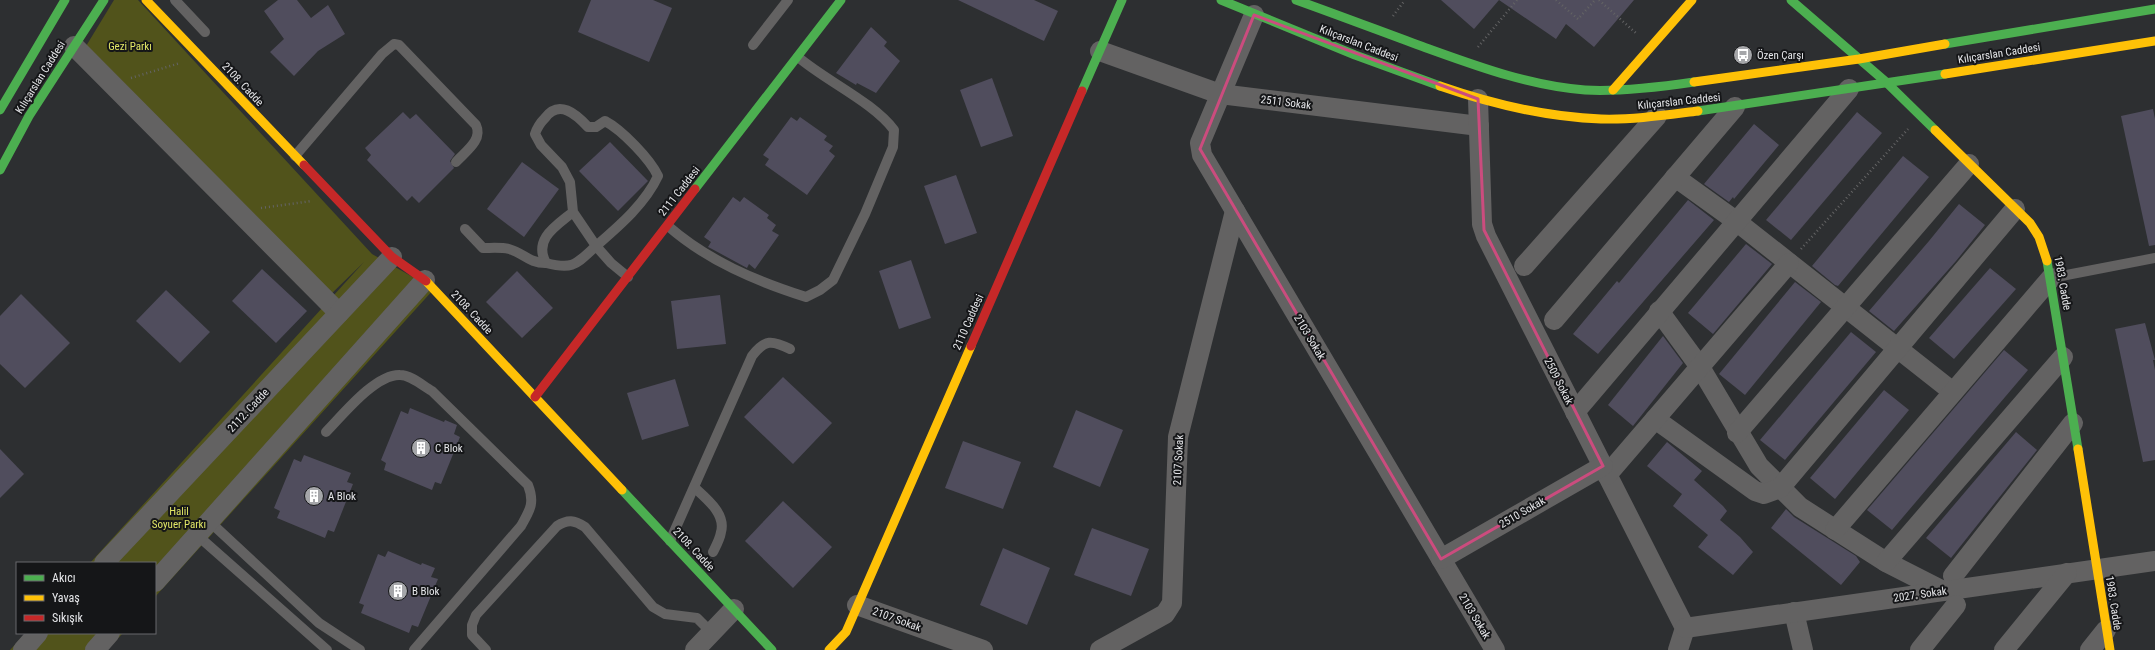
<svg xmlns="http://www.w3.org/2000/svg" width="2155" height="650" font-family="'Roboto Condensed',sans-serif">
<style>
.green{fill:#51531b}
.building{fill:#504d5d}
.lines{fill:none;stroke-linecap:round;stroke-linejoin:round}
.path{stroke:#646465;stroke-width:2.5;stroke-dasharray:1 3;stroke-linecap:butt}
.lane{stroke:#636262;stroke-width:10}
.street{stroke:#636262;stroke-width:20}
.fast{stroke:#4caf50;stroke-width:9}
.slow{stroke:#ffc107;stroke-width:9}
.jam{stroke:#c62828;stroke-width:9}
.marked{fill:none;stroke:#cb4c7e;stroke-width:3;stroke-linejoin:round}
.labels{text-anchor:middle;stroke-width:4;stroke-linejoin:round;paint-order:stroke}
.street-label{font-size:11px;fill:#e5e6e9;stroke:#151618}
.park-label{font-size:11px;fill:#e2e766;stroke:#151618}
.poi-label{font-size:11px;fill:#e5e6e9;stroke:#151618;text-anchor:start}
</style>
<rect width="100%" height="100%" fill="#2d2f31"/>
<g class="green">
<polygon points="114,0 138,0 372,254 434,289 155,597 155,563 90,563 364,262 327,298 83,51"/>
<polygon points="26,633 123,633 107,650 10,650"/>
</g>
<g class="building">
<polygon points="278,0 297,0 311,18 328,5 345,34 318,51 294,76 270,52 284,39 264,11"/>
<polygon points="591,0 653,0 672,8 649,62 578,32"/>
<polygon points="958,0 1034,0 1058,11 1044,41"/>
<polygon points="1441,0 1499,0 1474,29"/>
<polygon points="1499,0 1634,0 1594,47 1566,24 1556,39"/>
<polygon points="871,27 887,42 884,46 900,61 876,93 857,83 856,85 836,73"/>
<polygon points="992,78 1013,136 981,147 960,90"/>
<polygon points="2153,109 2155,119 2155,245 2149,246 2121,116"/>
<polygon points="403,112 410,119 416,114 455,154 450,161 454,168 419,203 412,196 407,201 367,160 371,155 365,148"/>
<polygon points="1857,112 1882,133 1791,240 1766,220"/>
<polygon points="791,117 797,121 800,117 827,136 824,140 833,146 829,151 835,156 807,195 765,165 769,159 763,155"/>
<polygon points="1754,124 1779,145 1734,199 1733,197 1729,202 1704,184"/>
<polygon points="610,142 648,181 618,211 579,171"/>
<polygon points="1903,156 1929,177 1838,286 1835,285 1812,266"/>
<polygon points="522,162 559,189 524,237 487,209"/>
<polygon points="956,175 977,233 945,244 924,186"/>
<polygon points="733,197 740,202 744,197 769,215 767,218 776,225 772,231 779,235 755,269 749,264 747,268 712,249 708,247 711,242 704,237"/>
<polygon points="1688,200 1714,220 1598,354 1573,334 1617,281 1619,283"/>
<polygon points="1959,204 1985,225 1956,261 1894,331 1869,311 1929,241"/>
<polygon points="1746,244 1772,264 1713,334 1688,313"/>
<polygon points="911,260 931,318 899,329 879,271"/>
<polygon points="1990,268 2016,289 1954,359 1929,338"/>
<polygon points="262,269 307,311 276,343 232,301"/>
<polygon points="517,271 553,308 522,338 486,302"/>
<polygon points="1795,282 1821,302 1745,395 1719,374"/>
<polygon points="166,290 210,332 180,363 136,321"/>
<polygon points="21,294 70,343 25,388 0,364 0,316"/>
<polygon points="720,295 726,344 677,349 671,301"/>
<polygon points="2145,323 2155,360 2153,360 2155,370 2155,460 2143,462 2115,329"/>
<polygon points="1851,332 1876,352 1785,460 1760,440"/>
<polygon points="1663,336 1683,363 1633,426 1608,405"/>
<polygon points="2004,350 2028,370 1892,530 1867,510"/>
<polygon points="783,377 832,423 793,464 744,417"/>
<polygon points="675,379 689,426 642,440 627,393"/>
<polygon points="1884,390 1909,410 1835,499 1810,478"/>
<polygon points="410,408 444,422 445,420 457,425 454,434 460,437 441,484 435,482 432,490 384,470 386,463 381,460 401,411 408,414"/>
<polygon points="1076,410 1123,430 1100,487 1053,467"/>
<polygon points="2016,432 2037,450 1951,558 1926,538"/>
<polygon points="963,441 1021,462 1003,509 945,488"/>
<polygon points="1667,442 1702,471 1694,480 1723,506 1727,511 1720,520 1740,537 1753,552 1733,575 1698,547 1708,535 1673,506 1682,494 1647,466"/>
<polygon points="0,449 24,474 0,498"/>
<polygon points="304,455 351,473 347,482 353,484 334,532 328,530 325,538 277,518 280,511 274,508 294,459 301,462"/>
<polygon points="783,501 832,547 793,588 745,541"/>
<polygon points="1786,509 1794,517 1856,556 1860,562 1841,585 1771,528"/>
<polygon points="1092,528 1149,549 1131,596 1074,575"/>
<polygon points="1003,548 1050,568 1027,625 980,605"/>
<polygon points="388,551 421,565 422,563 435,568 431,577 438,579 418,627 412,625 409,633 361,613 364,605 359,603 378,554 385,557"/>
</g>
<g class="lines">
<g class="path">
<polyline points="1556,0 1578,19 1595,0"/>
<polyline points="1599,0 1637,34"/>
<polyline points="1393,16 1405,0"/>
<polyline points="1478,47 1517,0"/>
<polyline points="131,78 180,63"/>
<polyline points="261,208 312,201"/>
<polyline points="1801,249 1908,129"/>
</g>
<g class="lane">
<polyline points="175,0 205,32"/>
<polyline points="753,45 788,0"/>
<path d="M295,156L382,54L394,44L399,45L476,125C483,140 466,151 456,162"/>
<path d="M573,212C556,226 533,239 546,263C574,270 576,264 596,246L573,212L570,182L562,167L541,145L535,134C537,128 540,123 545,118C559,99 576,114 588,127H596L605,121C622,130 650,159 658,176C645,204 619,226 596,246L611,263L628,277"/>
<path d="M668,226C708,261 756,281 806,297L820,290L833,280L865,214L893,147L894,130C873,102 826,81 798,57"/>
<path d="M465,229L483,248C491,248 501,247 509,249C524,253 528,263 546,263"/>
<polyline points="2051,278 2155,258"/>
<path d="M326,432C342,416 375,374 400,375C411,375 423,386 432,391L528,485C535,503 530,510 521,526L414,650"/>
<path d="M695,488C707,499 726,514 721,532C720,539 716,546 713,552"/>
<polyline points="209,521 319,623 360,650"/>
<polyline points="197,535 327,650"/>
<path d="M670,541L752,356C765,339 772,340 790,349"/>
<path d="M486,650L472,635V625L476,615L557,526C568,519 574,520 585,527L653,607L665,614L697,618L712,633"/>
</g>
<g class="street">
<polyline points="1254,15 1200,143 1202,155 1495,650"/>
<polyline points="74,46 339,313"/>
<polyline points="1100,51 1220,94 1479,126"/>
<polyline points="1478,99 1482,224 1486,236 1685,628 1678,650"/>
<polyline points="1675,177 1736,221 1953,392"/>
<polyline points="1524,266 1657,116"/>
<polyline points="1659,311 1700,367 1759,466 1800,507 1886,562 1943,591"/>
<polyline points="1554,320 1735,107"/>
<polyline points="1575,412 1849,89"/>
<polyline points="1655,419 1755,491 1764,494 1780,488 2015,209"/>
<polyline points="1737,433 1969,164"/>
<polyline points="1607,475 1789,263"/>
<polyline points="1835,530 2051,278"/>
<polyline points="1441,559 1603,466"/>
<polyline points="1886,562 2063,357"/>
<polyline points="104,563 392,257"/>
<polyline points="1953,576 2073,423"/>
<polyline points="155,582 425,280"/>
<polyline points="857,605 983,650"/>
<polyline points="1794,612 1803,650"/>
<polyline points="1685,628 2155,561"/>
<polyline points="23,650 38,633"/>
<polyline points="95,650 110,633"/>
<polyline points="695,650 734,609"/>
<polyline points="1100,650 1165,614 1172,603 1178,437 1235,211"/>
<polyline points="1920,650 1956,605"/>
<polyline points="2004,650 2067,573"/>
<polyline points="2090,650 2106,630"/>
</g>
<g class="fast">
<polyline points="1221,0 1355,55 1440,86"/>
<path d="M1296,0C1338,15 1380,31 1421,46C1474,65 1529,86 1585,90C1620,92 1660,87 1694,82"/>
<polyline points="1791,0 1886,82 1935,130"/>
<polyline points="1945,44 2155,9"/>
<polyline points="1082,91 1122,0"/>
<polyline points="0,110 65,0"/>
<polyline points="1698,111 1945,74"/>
<polyline points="0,170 29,116 104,0"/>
<polyline points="695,189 841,0"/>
<polyline points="2047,261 2078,449"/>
<polyline points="622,490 772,650"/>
</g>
<g class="slow">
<polyline points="146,0 304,165"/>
<polyline points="1945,74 2155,41"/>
<polyline points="1694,82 1859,59 1945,44"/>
<path d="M1440,86C1492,104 1546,117 1601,119C1633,120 1666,115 1698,111"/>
<polyline points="1613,90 1692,0"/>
<polyline points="1935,130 2030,223 2039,237 2047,261"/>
<polyline points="426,281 622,490"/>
<polyline points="2078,449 2110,650"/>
<polyline points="829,650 846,632 971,346"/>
</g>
<g class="jam">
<polyline points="304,165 392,257 426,281"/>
<polyline points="971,346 1082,91"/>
<polyline points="535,397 695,189"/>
</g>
</g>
<path class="marked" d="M1254,15L1478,99L1484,230L1603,466L1441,559L1200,149Z"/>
<defs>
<symbol id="bus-disc" viewBox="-11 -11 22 22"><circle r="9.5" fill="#a5a6a9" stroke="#151618"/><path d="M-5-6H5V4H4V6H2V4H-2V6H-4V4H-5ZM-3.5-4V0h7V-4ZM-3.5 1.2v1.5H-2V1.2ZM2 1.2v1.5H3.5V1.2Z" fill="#fff"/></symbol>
<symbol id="building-disc" viewBox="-11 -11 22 22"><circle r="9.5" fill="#a5a6a9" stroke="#151618"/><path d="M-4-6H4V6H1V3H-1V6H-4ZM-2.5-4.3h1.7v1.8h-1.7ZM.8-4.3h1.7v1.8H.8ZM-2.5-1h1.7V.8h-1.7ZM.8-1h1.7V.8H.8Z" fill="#fff"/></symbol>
</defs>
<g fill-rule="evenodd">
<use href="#bus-disc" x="1732" y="44" width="22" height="22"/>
<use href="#building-disc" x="410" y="437" width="22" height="22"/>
<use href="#building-disc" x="303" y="485" width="22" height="22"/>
<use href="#building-disc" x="387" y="580" width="22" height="22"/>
</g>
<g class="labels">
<g class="street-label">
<text transform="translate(1359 43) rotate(21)" y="4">Kılıçarslan Caddesi</text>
<text transform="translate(1999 53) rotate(-9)" y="4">Kılıçarslan Caddesi</text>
<text transform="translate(40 77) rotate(-58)" y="4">Kılıçarslan Caddesi</text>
<text transform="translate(243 84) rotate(47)" y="4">2108. Cadde</text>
<text transform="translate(1679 101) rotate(-6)" y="4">Kılıçarslan Caddesi</text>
<text transform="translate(1286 102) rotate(7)" y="4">2511 Sokak</text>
<text transform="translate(679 191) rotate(-52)" y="4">2111 Caddesi</text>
<text transform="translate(2063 283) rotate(80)" y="4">1983. Cadde</text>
<text transform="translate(472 312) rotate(47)" y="4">2108. Cadde</text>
<text transform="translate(968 322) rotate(-66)" y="4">2110 Caddesi</text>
<text transform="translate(1310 337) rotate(59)" y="4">2103 Sokak</text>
<text transform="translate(1559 381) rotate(63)" y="4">2509 Sokak</text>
<text transform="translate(248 410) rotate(-47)" y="4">2112. Cadde</text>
<text transform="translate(1178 460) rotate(-87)" y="4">2107 Sokak</text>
<text transform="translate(1522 512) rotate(-30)" y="4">2510 Sokak</text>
<text transform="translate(694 549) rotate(47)" y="4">2108. Cadde</text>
<text transform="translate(1920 594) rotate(-8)" y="4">2027. Sokak</text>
<text transform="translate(2114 603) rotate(81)" y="4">1983. Cadde</text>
<text transform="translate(1475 616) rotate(59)" y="4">2103 Sokak</text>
<text transform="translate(897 619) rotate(20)" y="4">2107 Sokak</text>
</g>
<g class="park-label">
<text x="130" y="50">Gezi Parkı</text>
<text x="179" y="515">Halil<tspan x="179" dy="13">Soyuer Parkı</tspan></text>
</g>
<g class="poi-label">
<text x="1757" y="59">Özen Çarşı</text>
<text x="435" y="452">C Blok</text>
<text x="328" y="500">A Blok</text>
<text x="412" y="595">B Blok</text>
</g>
</g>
<rect x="16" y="562" width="140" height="72" fill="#151618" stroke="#68696c"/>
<rect x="24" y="575" width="20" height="6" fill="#4caf50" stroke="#68696c"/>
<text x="52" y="582" font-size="12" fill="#e5e6e9">Akıcı</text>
<rect x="24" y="595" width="20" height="6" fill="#ffc107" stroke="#68696c"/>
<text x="52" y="602" font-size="12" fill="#e5e6e9">Yavaş</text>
<rect x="24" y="615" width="20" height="6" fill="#c62828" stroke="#68696c"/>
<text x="52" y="622" font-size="12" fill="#e5e6e9">Sıkışık</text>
</svg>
